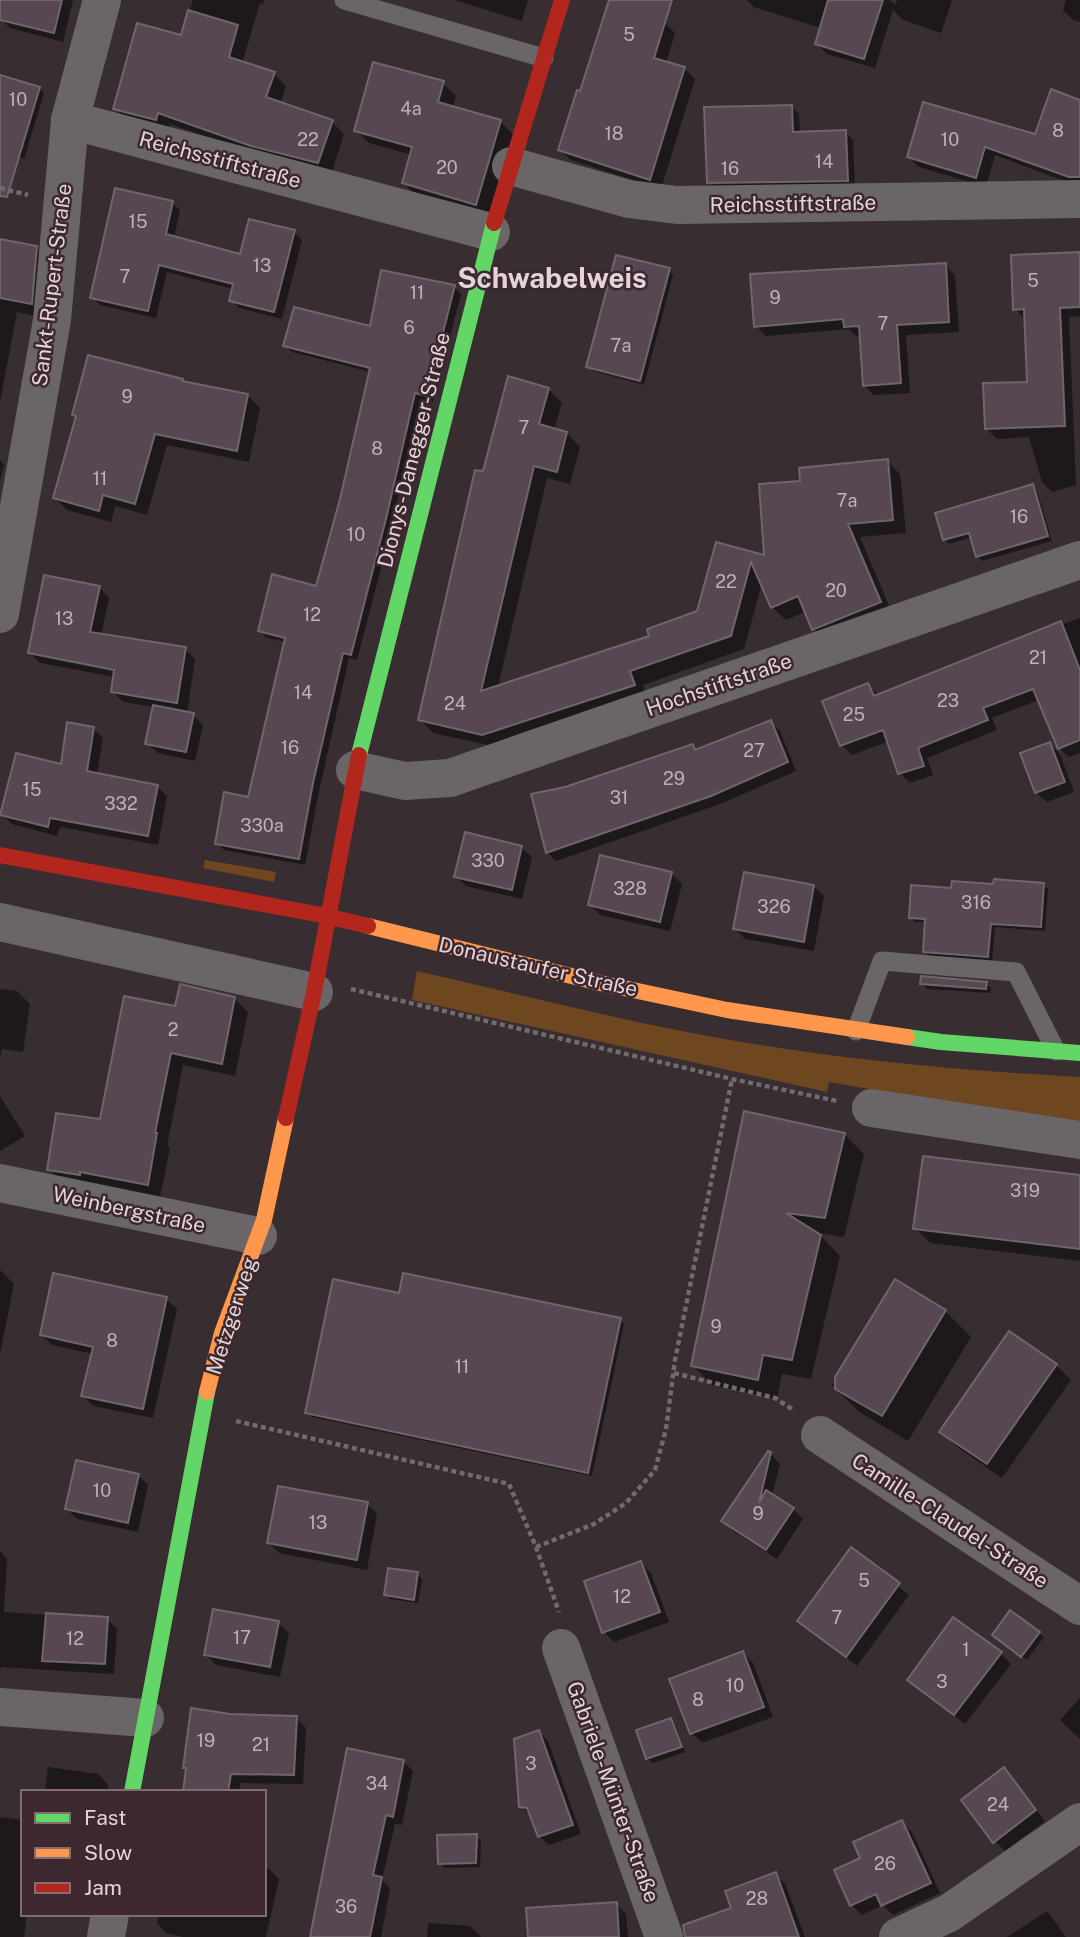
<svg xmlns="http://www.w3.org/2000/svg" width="1080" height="1937" font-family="'Public Sans',sans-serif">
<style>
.green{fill:#6e4620}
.shadow{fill:#0007}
.building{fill:#564753;stroke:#6e666a;stroke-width:2}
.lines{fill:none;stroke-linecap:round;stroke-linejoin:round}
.path{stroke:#706b6c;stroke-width:4.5;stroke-dasharray:5 3.5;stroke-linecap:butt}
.lane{stroke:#6a6566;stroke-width:19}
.street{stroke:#6a6566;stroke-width:38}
.fast{stroke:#63d668;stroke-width:16}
.slow{stroke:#ff974d;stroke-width:16}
.jam{stroke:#b3261e;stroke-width:16}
.labels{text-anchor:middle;stroke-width:5;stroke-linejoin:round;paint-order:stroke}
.number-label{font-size:18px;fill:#bfb1b7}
.street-label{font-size:21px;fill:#e2d4d8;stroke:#3d282f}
.district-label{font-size:28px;font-weight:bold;fill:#e2d4d8;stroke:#3d282f}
</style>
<rect width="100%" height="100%" fill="#382d30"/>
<g class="green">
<polygon points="205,860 276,872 274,882 203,868"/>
<path d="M417,971C527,996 637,1025 748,1043C857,1061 969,1071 1080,1077V1121L926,1099L829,1082L827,1092L412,1000Z"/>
</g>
<g class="shadow">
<polygon points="0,0 73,0 63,42 10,28 1,19"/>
<polygon points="193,0 264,0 263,4 260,3 242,63 274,74 286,86 280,104 332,122 344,134 331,175 265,157 170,124 168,131 127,120 114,108 182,38"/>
<polygon points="455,0 528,0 522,21"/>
<polygon points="610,0 670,0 664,22 675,33 666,63 684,68 695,79 661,189 571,160 560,150 581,93"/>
<polygon points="747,0 890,0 895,5 897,0 952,0 941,33 903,20 893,10 875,68 827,54 816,43 821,28 754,7"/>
<polygon points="1066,0 1080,0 1080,22 1073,20 1063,10"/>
<polygon points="0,77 39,89 44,93 24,159 0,152"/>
<polygon points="443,83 456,96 452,108 500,121 513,134 489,216 416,196 404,183 412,155 369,143 356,130"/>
<polygon points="1080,102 1080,187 995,155 986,187 919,167 909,157 1036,137"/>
<polygon points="791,106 799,114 800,134 845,132 853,140 855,188 717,190 709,182"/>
<polygon points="172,203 180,210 174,238 242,256 294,232 302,240 282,319 239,308 231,300 233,289 167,272 156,318 100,305 92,297"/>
<polygon points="0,241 36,248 51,263 46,318 17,312 0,402"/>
<polygon points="1080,254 1080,316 1069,317 1076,485 1052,492 1042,482 1029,437 997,439 987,429 1029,383 1025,319 1015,309"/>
<polygon points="945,265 955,275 959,332 906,335 910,393 874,395 864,385 861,336 856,336 849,329 766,336 756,326"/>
<polygon points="669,270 673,275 644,385 593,371 588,366"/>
<polygon points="454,287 461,294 433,402 421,399 392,526 357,660 349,658 319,791 305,865 224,850 217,843 250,799 285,642 267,638 260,631 318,588 342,499 371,372 292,352 285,346 372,328"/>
<polygon points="182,380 185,384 248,396 260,408 249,462 167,445 147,515 115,506 111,522 67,510 55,498 77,418 74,414"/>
<polygon points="548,389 562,403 554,430 567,433 580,447 570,484 547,478 498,687 651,637 699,612 718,544 766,557 802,482 887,461 900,474 906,533 860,537 893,615 827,642 814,629 807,611 786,620 772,607 762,583 744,649 643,685 647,698 497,747 433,733 420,719 484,474"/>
<polygon points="0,460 4,464 0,482"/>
<polygon points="1033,486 1037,491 1052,541 982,561 977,556 972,537 949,544 945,539"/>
<polygon points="99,587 109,598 101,636 185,649 195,659 187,714 193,715 203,725 195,761 158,753 147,743 155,707 123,702 113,692 115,677 40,663 30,653"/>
<polygon points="1080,618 1080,753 1069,757 1059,748 1039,700 992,718 997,730 927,758 933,775 910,783 900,773 889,741 852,755 842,745 868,685 879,696 1004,645"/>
<polygon points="771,722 780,731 796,771 720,804 556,861 547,852 565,789 692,746 698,751"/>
<polygon points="93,728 103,738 97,775 157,786 167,796 158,845 60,827 57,836 12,824 2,814 62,766"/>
<polygon points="1050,744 1060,754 1074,792 1047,802 1036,792"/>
<polygon points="521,847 532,857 522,899 466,886 456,876"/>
<polygon points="671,874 682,884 670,931 600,915 590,905"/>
<polygon points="1043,885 1048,889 1045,931 995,927 992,961 929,956 924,951 927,922 915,922 910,917 953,890"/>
<polygon points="813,886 824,896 814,951 745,939 735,929"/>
<polygon points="922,984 986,984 991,988 990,993 927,989"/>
<polygon points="0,989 17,991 30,1004 23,1052 2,1049 0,1059"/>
<polygon points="234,998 248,1012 235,1076 183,1065 167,1146 170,1148 160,1197 62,1182 49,1169 101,1121 176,1008"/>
<polygon points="0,1096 25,1136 0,1151"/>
<polygon points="745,1113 844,1134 864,1154 844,1237 818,1233 840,1256 811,1379 782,1374 777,1399 712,1385 693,1365"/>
<polygon points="1080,1177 1080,1261 930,1243 915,1228"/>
<polygon points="0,1270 14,1284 0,1354"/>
<polygon points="896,1281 945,1311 971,1337 908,1441 858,1411 832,1385"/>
<polygon points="400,1295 620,1320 624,1324 592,1476 312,1417 307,1412"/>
<polygon points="166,1299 177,1309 153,1418 93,1406 83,1395 93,1354 52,1345 41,1335"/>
<polygon points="1056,1365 1071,1380 1002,1478 956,1446 941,1431"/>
<polygon points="770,1453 780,1464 772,1496 793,1509 803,1519 777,1559 733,1531 723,1521"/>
<polygon points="138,1475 148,1485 138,1532 77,1519 67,1509"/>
<polygon points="367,1504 377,1514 367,1570 279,1553 269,1543"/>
<polygon points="852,1550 909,1595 857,1666 799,1620"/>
<polygon points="0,1551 7,1558 4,1612 107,1619 117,1629 114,1674 1,1667 0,1672"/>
<polygon points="641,1563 651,1573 669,1622 614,1642 604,1632"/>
<polygon points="417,1574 422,1579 418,1603 390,1599 386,1595"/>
<polygon points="953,1619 1001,1654 1011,1664 965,1724 909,1680"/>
<polygon points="278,1623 289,1633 280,1677 216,1665 206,1655"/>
<polygon points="1039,1633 1044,1637 1027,1660 999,1639"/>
<polygon points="743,1653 753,1663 773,1717 702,1743 692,1733"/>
<polygon points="1080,1698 1080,1739 1060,1720"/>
<polygon points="230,1716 296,1718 306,1728 303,1784 240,1783 239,1792 184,1792 188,1770 185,1767"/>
<polygon points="670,1720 675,1724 685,1752 653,1763 648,1759 638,1731"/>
<polygon points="539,1732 548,1741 581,1834 549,1845 539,1836 532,1816 521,1807"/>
<polygon points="403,1761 413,1771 402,1825 395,1824 382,1880 390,1888 381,1937 311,1937"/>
<polygon points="48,1767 98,1774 108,1785 107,1792 45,1792"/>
<polygon points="1004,1769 1045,1821 1005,1851 995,1841"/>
<polygon points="0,1817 23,1820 23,1914 27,1914 24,1937 0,1937"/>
<polygon points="901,1822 912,1832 940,1893 893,1915 883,1905 862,1915 852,1905 836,1871 862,1859"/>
<polygon points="476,1836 481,1841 480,1867 444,1868 440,1863"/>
<polygon points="264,1868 269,1869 279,1879 266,1937 183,1937 166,1933 157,1923 159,1914 264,1914"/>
<polygon points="775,1874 785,1884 805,1937 713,1937"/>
<polygon points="616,1904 626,1914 628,1937 530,1937"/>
<polygon points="1047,1911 1066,1937 1007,1937"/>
<polygon points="428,1923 470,1926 481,1937 427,1937"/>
</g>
<g class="building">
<polygon points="0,0 62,0 54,33 0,20"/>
<polygon points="609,0 672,0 654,58 685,67 650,180 558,150 577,90 580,91"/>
<polygon points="828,0 883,0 864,59 815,44"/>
<polygon points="188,10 238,25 229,57 275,72 266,97 333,120 318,163 251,146 158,113 156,120 113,109 137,23 181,35"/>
<polygon points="373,62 444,81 438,102 501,120 476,205 402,183 412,147 354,131"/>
<polygon points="0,75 40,87 7,197 0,196"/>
<polygon points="1051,89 1080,100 1080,177 1069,177 985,147 976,178 907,157 923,102 1035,134"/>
<polygon points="792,105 793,132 846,130 848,181 707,183 704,107"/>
<polygon points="115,188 173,201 166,234 240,254 249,219 295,230 274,312 229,301 233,284 159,265 148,311 90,298"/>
<polygon points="0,239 37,246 32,304 0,298"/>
<polygon points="1080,252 1080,307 1060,308 1065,426 985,429 983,383 1027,382 1024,309 1013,310 1011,255"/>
<polygon points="616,255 670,268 640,381 586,367"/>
<polygon points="946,263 949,322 897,325 901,383 863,386 859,326 844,327 843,319 754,327 750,274"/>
<polygon points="381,270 455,285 427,396 415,393 386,519 351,655 343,653 313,783 299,859 215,844 224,792 248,797 285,638 258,631 272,574 316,586 340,499 370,368 283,346 294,307 370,326"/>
<polygon points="88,355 183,379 182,381 248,394 237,451 155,434 135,504 103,495 99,511 53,498 76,416 72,415"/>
<polygon points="508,376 549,388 539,424 567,432 557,472 534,466 481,691 649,636 647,629 697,611 716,542 764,555 759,484 800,481 799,468 888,459 893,520 848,524 881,602 812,630 798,596 771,608 751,562 731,636 630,671 635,685 482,735 418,720 475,470 483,471"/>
<polygon points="1033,484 1048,536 976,557 969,533 943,540 935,513"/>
<polygon points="44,575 100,586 90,632 186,647 177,703 111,692 114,670 28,653"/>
<polygon points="1061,621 1080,670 1080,740 1058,749 1033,689 983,708 988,720 918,748 924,766 898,774 883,730 840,746 822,701 868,683 874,696"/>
<polygon points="153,705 194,713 186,752 145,744"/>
<polygon points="771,720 788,762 711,796 546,853 531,794 565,787 693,744 695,750"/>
<polygon points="67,722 94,727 87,771 158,785 148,836 50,818 48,827 0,815 16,753 61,764"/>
<polygon points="1050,742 1065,782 1035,793 1020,753"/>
<polygon points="465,832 522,846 512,890 454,877"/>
<polygon points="600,855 672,872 660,922 588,905"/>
<polygon points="744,872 814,885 804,942 733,929"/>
<polygon points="994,879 1044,883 1041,927 991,924 988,957 923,952 925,919 909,918 911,885 951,888 952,881 993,884"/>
<polygon points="921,976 987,982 986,989 920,984"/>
<polygon points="180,984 235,997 222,1064 171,1053 155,1133 157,1133 148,1185 80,1172 80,1175 47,1170 56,1113 100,1119 124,996 175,1006"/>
<polygon points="744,1111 845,1133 825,1218 786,1213 821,1235 792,1360 763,1355 758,1380 691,1366"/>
<polygon points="923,1156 1080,1175 1080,1249 913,1229"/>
<polygon points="53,1273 167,1297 143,1409 81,1396 93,1347 40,1335"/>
<polygon points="403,1273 621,1318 588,1473 305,1413 333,1279 399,1293"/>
<polygon points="895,1279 946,1310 882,1416 835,1389 835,1377"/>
<polygon points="1009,1331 1057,1364 987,1464 939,1432"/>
<polygon points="768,1451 771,1452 759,1503 766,1490 794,1508 766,1550 721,1521"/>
<polygon points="76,1460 139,1474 128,1523 65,1509"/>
<polygon points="278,1486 368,1502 357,1560 267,1543"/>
<polygon points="851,1547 900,1583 846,1657 797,1621"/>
<polygon points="641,1561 660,1612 602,1633 584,1581"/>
<polygon points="388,1568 418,1572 414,1600 384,1595"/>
<polygon points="213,1609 279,1621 270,1667 204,1655"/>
<polygon points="1010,1610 1040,1632 1021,1657 992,1635"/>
<polygon points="46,1613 108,1617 105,1664 42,1661"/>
<polygon points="953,1617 1002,1652 954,1715 907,1680"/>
<polygon points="743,1651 764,1707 690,1734 669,1679"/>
<polygon points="191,1708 230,1714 297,1716 294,1775 231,1774 228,1792 183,1792 186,1768 183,1768"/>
<polygon points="671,1718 682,1747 646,1759 636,1730"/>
<polygon points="539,1730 573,1825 538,1837 527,1808 519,1807 514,1739"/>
<polygon points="347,1748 404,1760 393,1817 386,1815 373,1875 382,1877 370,1937 310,1937"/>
<polygon points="1004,1767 1036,1810 993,1843 961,1800"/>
<polygon points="902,1820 931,1883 881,1906 876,1894 850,1906 834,1870 860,1858 853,1842"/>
<polygon points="477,1834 476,1863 438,1864 437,1835"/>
<polygon points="776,1872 799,1937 685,1937 683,1925 731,1908 725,1891"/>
<polygon points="617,1902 619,1937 528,1937 526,1908"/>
</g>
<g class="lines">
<g class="path">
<polyline points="0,188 28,195"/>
<polyline points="351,989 732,1079 837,1101"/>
<polyline points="674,1373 775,1398 795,1411"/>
<polyline points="236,1421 509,1484 536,1547 559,1612"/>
<polyline points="536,1547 594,1524 626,1503 655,1470 666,1429 675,1360 732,1079"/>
</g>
<g class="lane">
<polyline points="344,0 544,58"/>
<polyline points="856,1031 882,961 1016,972 1056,1051"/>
</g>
<g class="street">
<polyline points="70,120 491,232"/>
<polyline points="511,166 629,199 677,205 1080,199"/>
<polyline points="0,614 52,320 70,120 102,0"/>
<polyline points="355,770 405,781 450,778 1080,560"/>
<polyline points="0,922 314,992"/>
<polyline points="871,1108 1080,1140"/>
<polyline points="0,1183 258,1236"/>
<polyline points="820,1435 1080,1606"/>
<polyline points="561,1648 664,1937"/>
<polyline points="0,1707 145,1718"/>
<polyline points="106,1937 110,1914"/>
<polyline points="898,1937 949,1913 1080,1822"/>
</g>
<g class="fast">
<polyline points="359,755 494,223"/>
<polyline points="907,1037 941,1042 1080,1053"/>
<polyline points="132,1792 207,1392"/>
</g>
<g class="slow">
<polyline points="368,926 600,983 727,1010 907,1037"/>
<polyline points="207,1392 222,1333 264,1220 286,1118"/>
</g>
<g class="jam">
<polyline points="494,223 562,0"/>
<polyline points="0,855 327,916 368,926"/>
<polyline points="286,1118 314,992 359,755"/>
</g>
</g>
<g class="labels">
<g class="number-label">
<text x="629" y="41">5</text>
<text x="18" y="106">10</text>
<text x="411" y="115">4a</text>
<text x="1058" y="137">8</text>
<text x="614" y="140">18</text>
<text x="308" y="146">22</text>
<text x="950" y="146">10</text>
<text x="824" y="168">14</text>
<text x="447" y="174">20</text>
<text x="730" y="175">16</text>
<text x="138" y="228">15</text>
<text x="262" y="272">13</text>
<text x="125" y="283">7</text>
<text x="1033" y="287">5</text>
<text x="417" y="299">11</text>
<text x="775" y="304">9</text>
<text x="883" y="330">7</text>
<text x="409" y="334">6</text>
<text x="621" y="352">7a</text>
<text x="127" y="403">9</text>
<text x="524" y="434">7</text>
<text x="377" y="455">8</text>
<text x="100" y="485">11</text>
<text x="847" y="507">7a</text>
<text x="1019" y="523">16</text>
<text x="356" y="541">10</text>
<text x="726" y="588">22</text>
<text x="836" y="597">20</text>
<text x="312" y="621">12</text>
<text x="64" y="625">13</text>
<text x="1038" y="664">21</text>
<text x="303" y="699">14</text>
<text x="948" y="707">23</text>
<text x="455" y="710">24</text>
<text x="854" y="721">25</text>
<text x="290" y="754">16</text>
<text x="754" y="757">27</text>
<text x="674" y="785">29</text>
<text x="32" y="796">15</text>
<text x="619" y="804">31</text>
<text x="121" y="810">332</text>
<text x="262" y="832">330a</text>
<text x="488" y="867">330</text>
<text x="630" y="895">328</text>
<text x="976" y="909">316</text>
<text x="774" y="913">326</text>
<text x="173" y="1036">2</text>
<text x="1025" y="1197">319</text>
<text x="716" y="1333">9</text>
<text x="112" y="1347">8</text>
<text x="462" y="1373">11</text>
<text x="102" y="1497">10</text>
<text x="758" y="1520">9</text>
<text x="318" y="1529">13</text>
<text x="864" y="1587">5</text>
<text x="622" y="1603">12</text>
<text x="837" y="1624">7</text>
<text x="242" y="1644">17</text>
<text x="75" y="1645">12</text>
<text x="966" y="1656">1</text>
<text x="942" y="1688">3</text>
<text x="735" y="1692">10</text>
<text x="698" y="1706">8</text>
<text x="206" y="1747">19</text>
<text x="261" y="1751">21</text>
<text x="531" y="1770">3</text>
<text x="377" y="1790">34</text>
<text x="998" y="1811">24</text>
<text x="885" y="1870">26</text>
<text x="757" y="1905">28</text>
<text x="346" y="1913">36</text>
</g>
<g class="street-label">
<text transform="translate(220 160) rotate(15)" y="7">Reichsstiftstraße</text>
<text transform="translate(793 204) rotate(-1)" y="7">Reichsstiftstraße</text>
<text transform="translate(52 285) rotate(-83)" y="7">Sankt-Rupert-Straße</text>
<text transform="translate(414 450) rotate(-76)" y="7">Dionys-Danegger-Straße</text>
<text transform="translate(719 685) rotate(-19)" y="7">Hochstiftstraße</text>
<text transform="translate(538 967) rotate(13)" y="7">Donaustaufer Straße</text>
<text transform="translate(129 1210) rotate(12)" y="7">Weinbergstraße</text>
<text transform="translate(232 1316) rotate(-72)" y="7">Metzgerweg</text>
<text transform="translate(950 1521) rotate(33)" y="7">Camille-Claudel-Straße</text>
<text transform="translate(613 1792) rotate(70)" y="7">Gabriele-Münter-Straße</text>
</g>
<g class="district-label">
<text x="552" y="288">Schwabelweis</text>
</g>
</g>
<rect x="21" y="1790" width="245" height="126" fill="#3d282f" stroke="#7f6d73" stroke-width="2"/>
<rect x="35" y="1813" width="35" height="10" fill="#63d668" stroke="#7f6d73" stroke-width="2"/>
<text x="84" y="1825" font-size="21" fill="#e2d4d8">Fast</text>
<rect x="35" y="1848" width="35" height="10" fill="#ff974d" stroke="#7f6d73" stroke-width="2"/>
<text x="84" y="1860" font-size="21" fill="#e2d4d8">Slow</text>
<rect x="35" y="1883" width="35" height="10" fill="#b3261e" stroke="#7f6d73" stroke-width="2"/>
<text x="84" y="1895" font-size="21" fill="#e2d4d8">Jam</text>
</svg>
